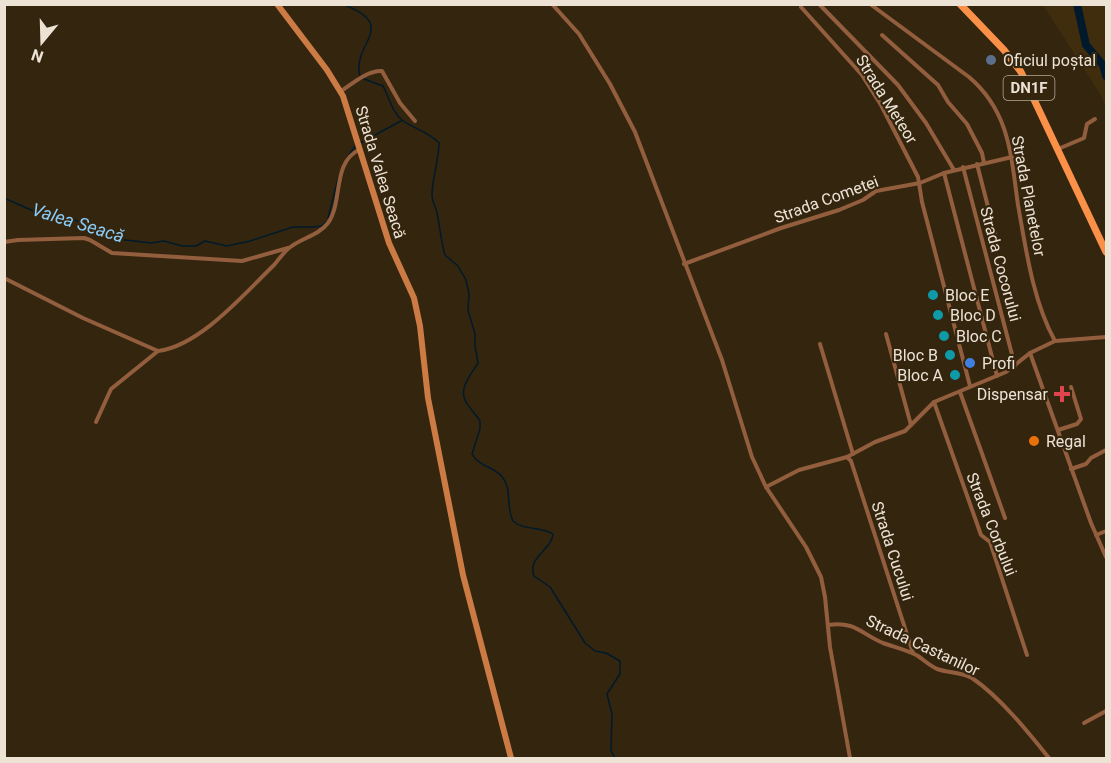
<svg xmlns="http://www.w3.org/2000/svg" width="1111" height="763" font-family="Roboto,sans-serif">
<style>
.built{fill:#402d0e}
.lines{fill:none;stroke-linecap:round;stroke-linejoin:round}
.stream{stroke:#001a2b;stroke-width:1.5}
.river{stroke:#001a2b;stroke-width:8}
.street{stroke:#925e3e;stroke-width:4}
.secondary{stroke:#cd7b45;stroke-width:6}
.primary{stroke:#fb9148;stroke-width:7}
.service-dot{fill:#5c6f8a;stroke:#34250e;stroke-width:2}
.culture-dot{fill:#0f9aa8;stroke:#34250e;stroke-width:2}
.shop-dot{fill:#3f7fe0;stroke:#34250e;stroke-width:2}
.health-dot{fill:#e0444e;stroke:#34250e;stroke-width:2}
.food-dot{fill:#e8710a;stroke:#34250e;stroke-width:2}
.labels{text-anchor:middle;stroke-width:4.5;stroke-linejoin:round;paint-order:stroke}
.shield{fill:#34250e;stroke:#b5aa99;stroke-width:1.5}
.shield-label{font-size:15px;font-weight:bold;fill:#ece3d5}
.poi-label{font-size:16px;fill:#ece3d5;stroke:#34250e;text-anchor:start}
.street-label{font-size:16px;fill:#ece3d5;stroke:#34250e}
.water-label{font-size:18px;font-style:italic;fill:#8bcdf9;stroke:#34250e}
</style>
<rect width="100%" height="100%" fill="#34250e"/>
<polygon class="built" points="1043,5 1106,5 1106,109 1102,97"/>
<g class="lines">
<g class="stream">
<path d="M342,4C401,26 351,43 360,76"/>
<path d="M364,79L383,86C389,97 392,112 402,120C414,129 429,132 439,143C439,161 432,178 432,195C432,202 436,207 437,213C440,227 441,241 445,255L458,266L466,280L469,294L468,310L475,334V346L478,363C472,373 459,387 465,400C468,407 476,414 480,421V429L472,454C479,467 496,467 503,478C512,490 506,508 513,521C524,531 541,526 553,534C552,550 527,557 534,576L550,587L585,643L595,651L606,653L620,661V674L607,694L612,714L611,751L615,758"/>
<polyline points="360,143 401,121"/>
<polyline points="347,158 356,145"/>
<polyline points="4,198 47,217 74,220 85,223 117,239 151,243 164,241 182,246 196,246 205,241 227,246 250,241 293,227 313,227 322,226 326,222"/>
<polyline points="328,218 338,179"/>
</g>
<polyline class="river" points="1077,4 1086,45 1103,65 1106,76"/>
<g class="street">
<polyline points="552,4 579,34 610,84 635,132 722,360 752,457 766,487 806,547 821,577 825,597 830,647 850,758"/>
<polyline points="819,4 898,85 926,123 954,170"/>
<path d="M870,4L969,77C1010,112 1011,156 1018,205C1026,250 1033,301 1055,341"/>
<polyline points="801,7 862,75 881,105 918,177 922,202 970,386"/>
<polyline points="882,35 938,85 948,102 967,124 982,153 984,163"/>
<path d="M340,92C352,84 368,70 382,71L400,103L415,121"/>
<polyline points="1058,149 1084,138 1087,124 1095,119"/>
<polyline points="977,164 997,242"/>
<polyline points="963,167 1015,366"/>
<polyline points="944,173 997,376"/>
<polyline points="4,242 18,240 84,238 90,240 112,253 242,261 288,248"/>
<polyline points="684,264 781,228 839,210 863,200 876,191 920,183 944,173 1012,157"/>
<path d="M4,278L83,318L158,351C200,346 245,293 274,265C279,259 284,252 289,248C301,238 318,236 328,223C343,203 332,162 359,150"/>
<polyline points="886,334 911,425"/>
<polyline points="820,344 853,454"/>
<polyline points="1030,353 1091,523 1106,557"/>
<polyline points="960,392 1005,518"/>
<polyline points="934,402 981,535 990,542 1027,655"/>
<polyline points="96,422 111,389 158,351"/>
<polyline points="1058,430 1077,424 1081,419 1071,387"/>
<polyline points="847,457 851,461 861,492 913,653"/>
<polyline points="1071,469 1086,464 1091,458 1106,450"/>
<polyline points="766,487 799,470 847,457 875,442 905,431 934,402 1006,372 1030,353 1055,341 1106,337"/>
<polyline points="1096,535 1106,531"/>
<path d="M828,625C856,621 861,634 883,643C894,647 908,650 918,656C925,661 929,665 937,669C948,673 962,672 972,678C1000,697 1028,732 1049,758"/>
<polyline points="1084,723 1106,711"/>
</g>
<polyline class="secondary" points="277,4 327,70 343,96 389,243 414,298 420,326 428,398 463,575 511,758"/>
<polyline class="primary" points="960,4 1004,50 1021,72 1106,252"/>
</g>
<circle class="service-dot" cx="991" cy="60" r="6"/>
<g class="culture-dot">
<circle cx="933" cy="295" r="6"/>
<circle cx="938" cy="315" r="6"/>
<circle cx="944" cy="336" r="6"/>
<circle cx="950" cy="355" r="6"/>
<circle cx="955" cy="375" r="6"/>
</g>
<circle class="shop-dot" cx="970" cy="363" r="6"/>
<path class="health-dot" d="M1059 385h6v6h6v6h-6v6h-6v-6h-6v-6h6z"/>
<circle class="food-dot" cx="1034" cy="441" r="6"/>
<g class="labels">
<rect class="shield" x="1003.5" y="76" width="51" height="24" rx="4.5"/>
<g class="shield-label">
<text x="1029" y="93">DN1F</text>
</g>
<g class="poi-label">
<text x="1003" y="66">Oficiul poștal</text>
<text x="945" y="301">Bloc E</text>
<text x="950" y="321">Bloc D</text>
<text x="956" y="342">Bloc C</text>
<text x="938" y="361" text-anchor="end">Bloc B</text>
<text x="982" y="369">Profi</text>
<text x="943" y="381" text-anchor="end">Bloc A</text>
<text x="1048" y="400" text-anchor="end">Dispensar</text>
<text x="1046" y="447">Regal</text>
</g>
<g class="street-label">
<text transform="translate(887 99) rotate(58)" y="6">Strada Meteor</text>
<text transform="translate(381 172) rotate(73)" y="6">Strada Valea Seacă</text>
<text transform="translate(1029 196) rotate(79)" y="6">Strada Planetelor</text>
<text transform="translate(826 199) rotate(-20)" y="6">Strada Cometei</text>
<text transform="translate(1001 264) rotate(75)" y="6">Strada Cocorului</text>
<text transform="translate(992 524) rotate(68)" y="6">Strada Corbului</text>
<text transform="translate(893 551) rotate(72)" y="6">Strada Cucului</text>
<text transform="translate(923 645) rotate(25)" y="6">Strada Castanilor</text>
</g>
<g class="water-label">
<text transform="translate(78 223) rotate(17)" y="6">Valea Seacă</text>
</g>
</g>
<rect width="1111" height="763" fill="none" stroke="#ece3d5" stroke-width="12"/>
<g transform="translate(42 42) rotate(199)" stroke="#34250e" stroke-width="4.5" paint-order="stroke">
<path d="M0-4.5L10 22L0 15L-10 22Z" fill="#ece3d5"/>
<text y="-9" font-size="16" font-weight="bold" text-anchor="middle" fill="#ece3d5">N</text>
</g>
</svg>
